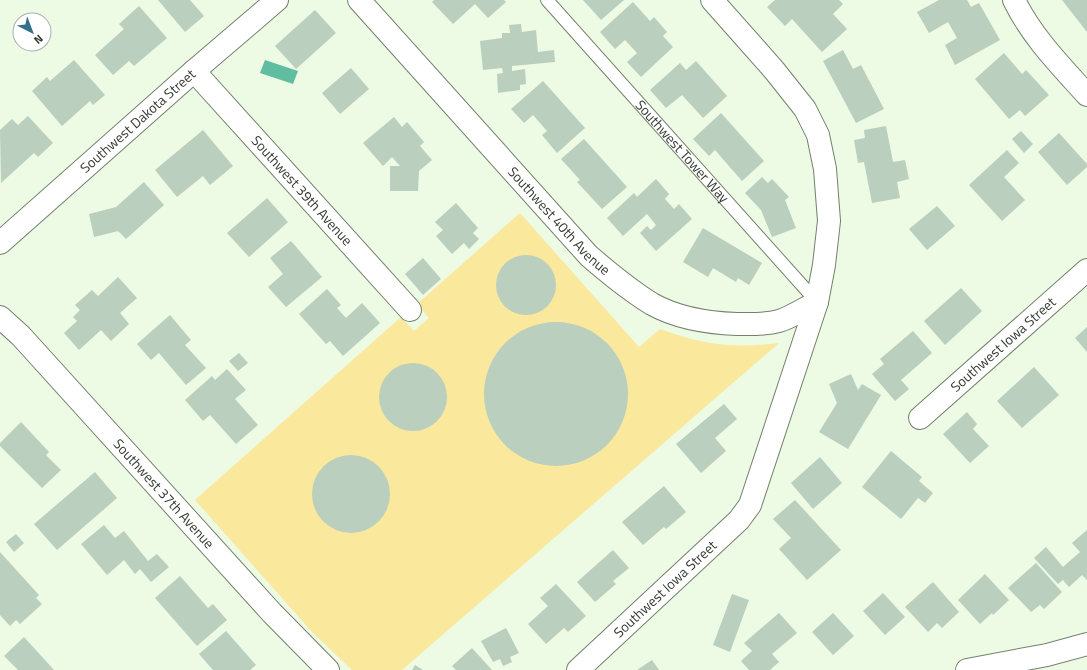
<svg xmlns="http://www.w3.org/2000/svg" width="1087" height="670" font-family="'Titillium Web',sans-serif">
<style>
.green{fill:#fae89c}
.water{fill:#60bd9f}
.building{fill:#bacfbe}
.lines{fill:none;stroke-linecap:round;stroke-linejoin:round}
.lane-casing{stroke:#74806c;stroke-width:14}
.street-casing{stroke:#74806c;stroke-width:24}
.secondary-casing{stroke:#74806c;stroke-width:24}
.lane{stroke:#fff;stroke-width:12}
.street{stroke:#fff;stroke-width:22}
.secondary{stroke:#fff;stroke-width:22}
.labels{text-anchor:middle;stroke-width:3.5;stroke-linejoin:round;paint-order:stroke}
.street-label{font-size:14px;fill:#33382f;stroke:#fff}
</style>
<rect width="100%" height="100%" fill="#edfae4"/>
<path class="green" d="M520,213L639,347L660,329C682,337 706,344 729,345C746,346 762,345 779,343L402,670H352L312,632L195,500L401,317L414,331L429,318L417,304Z"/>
<polygon class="water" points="265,60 298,71 293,84 260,73"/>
<g class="building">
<polygon points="158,0 190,0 204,16 185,32"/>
<polygon points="434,0 504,0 506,2 488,18 475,4 453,24 432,2"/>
<polygon points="583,0 624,0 601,20"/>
<polygon points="775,0 839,0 843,4 833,14 847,29 822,52 792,19 785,26 767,7"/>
<polygon points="939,0 967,0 971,7 979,3 1000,40 955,65 945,45 957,38 948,22 929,33 917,12"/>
<polygon points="1062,0 1087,0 1087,32"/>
<polygon points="633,2 650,21 654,17 667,32 663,36 673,47 641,77 627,62 637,53 625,40 615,49 600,32"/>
<polygon points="139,6 167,38 134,66 129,61 113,75 95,55 124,29 119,24"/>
<polygon points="315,10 336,33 296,69 275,46"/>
<polygon points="521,24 522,32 536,30 538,52 554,50 555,62 512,66 512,71 525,69 526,84 520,85 520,90 498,93 497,74 503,73 502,68 483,70 480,41 502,38 502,33 510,33 509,25"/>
<polygon points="843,50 853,69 861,65 884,109 856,123 823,61"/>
<polygon points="1004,53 1022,74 1026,70 1049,95 1025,116 1020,110 1009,119 975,79"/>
<polygon points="74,60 105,95 93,105 90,101 62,126 32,91 47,77 50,81"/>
<polygon points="696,61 727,96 703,118 682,95 666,108 650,90 680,63 686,70"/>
<polygon points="351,68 369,89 340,114 322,93"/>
<polygon points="543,81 585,128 557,153 542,135 547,131 533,115 524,123 511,109"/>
<polygon points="721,113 764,161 742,181 715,150 709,156 693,139"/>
<polygon points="28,116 53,143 38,157 34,153 1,183 0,130 12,119 18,125"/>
<polygon points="394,117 402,127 407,122 424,142 420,146 432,160 419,171 418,191 390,191 390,166 400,166 392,157 383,166 363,143"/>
<polygon points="886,126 893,162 905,160 909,179 897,182 900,198 872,203 864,162 858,163 854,140 865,138 864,130"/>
<polygon points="203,130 233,166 210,185 203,176 177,197 155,170"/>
<polygon points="1021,131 1033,144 1024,153 1012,139"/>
<polygon points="1059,133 1087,164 1087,167 1067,185 1038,152"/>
<polygon points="584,139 627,187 602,209 577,182 580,180 561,159"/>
<polygon points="1007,150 1019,163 1004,177 1025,200 1002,221 969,185"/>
<polygon points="762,177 768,183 772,179 789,197 785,200 796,228 772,237 761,210 745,193"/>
<polygon points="656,179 669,194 665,199 674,209 679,204 692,219 656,251 640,233 647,226 651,230 656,225 647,214 623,236 607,218 634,193 637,197"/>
<polygon points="144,182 164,205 126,239 118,231 94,237 89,214 116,207"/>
<polygon points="267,198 288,222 249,257 227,233"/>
<polygon points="456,203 478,228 473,233 479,239 469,249 464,243 452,254 436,236 443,230 435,222"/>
<polygon points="937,206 955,226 927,250 909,229"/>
<polygon points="703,228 762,263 749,285 738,278 736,282 713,268 708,277 683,262"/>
<polygon points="291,241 322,277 286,307 268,287 283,274 270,258"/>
<circle cx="526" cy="285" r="30"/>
<polygon points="423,258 441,279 423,295 405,274"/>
<polygon points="118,277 137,298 120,313 129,324 111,341 101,330 79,350 64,333 77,321 73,317 80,310 75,305 92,290 98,296"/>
<polygon points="961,288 982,311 945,345 924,321"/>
<polygon points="327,289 341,305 337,308 346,318 362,303 380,323 343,356 330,341 326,344 299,314"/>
<polygon points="170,315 191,340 185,345 206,368 186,385 159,353 151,360 137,344"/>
<circle cx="556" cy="394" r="72"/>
<polygon points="1087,327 1087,352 1075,338"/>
<polygon points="913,331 932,353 901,380 909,389 895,401 872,374 884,364 880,359"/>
<polygon points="239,353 248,363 238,371 229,361"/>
<circle cx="413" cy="397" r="34"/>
<polygon points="1034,367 1059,395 1022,428 997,401"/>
<polygon points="227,369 246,390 235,399 258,425 236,444 210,415 203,421 185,400 212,376 215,380"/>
<polygon points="851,374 858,390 862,384 881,395 848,449 819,432 837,403 829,384"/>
<polygon points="724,404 737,419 715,438 726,451 701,473 676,444"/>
<polygon points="967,412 977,424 973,429 989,446 970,463 943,434"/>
<polygon points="21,422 49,452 46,455 61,470 42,488 0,446 0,443"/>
<polygon points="891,451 922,477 919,481 933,493 925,503 918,498 901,519 862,487"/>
<circle cx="351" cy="494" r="39"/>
<polygon points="820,457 842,483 813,509 791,483"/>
<polygon points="95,472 117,498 57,550 34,524"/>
<polygon points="664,486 686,512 666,529 664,527 643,545 622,522"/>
<polygon points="795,500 841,550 807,580 779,549 791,538 773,519"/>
<polygon points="104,525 115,538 124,531 148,561 157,554 169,567 151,582 140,569 135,574 124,560 107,575 81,544"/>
<polygon points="1087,530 1087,580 1082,575 1069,587 1063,580 1058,584 1034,558 1046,547 1063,567 1080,552 1072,543"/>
<polygon points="16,534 24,543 14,552 6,542"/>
<polygon points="613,550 629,568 613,581 616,584 595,602 577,582"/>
<polygon points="0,552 39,595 36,598 42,604 20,624 16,620 10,626 0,615"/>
<polygon points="1036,563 1062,592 1044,609 1040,605 1031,612 1008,588"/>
<polygon points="985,574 1009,600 993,615 992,613 980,624 958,600"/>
<polygon points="180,576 208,608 213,604 227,620 197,646 155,598"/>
<polygon points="933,582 959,612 942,628 937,623 928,632 905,607"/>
<polygon points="556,584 586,616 568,632 564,628 546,644 528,624 548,606 540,598"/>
<polygon points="883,593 905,617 885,635 863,611"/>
<polygon points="732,594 749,600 730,652 713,645"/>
<polygon points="779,613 797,633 772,654 779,662 770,670 749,670 741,661 752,651 744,643"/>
<polygon points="833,613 854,636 833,655 812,632"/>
<polygon points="506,628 519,653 510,657 512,662 503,666 500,659 493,662 481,641"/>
<polygon points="226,631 256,665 250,670 213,670 199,654"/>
<polygon points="24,637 54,670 18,670 4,656"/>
<polygon points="472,648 492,670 456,670 452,666"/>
<polygon points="652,660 659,670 637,670"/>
<polygon points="415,665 423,670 412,670"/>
</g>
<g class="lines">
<defs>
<g id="lane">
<path id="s1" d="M547,0L817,302"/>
</g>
<g id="street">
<path id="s2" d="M359,0L589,256C609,273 629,290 652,304C677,318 709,323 737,324C751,324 765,325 779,321C792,317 805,308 817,302"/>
<path d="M1014,0C1032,37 1060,65 1087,95"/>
<path id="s3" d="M194,71L410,310"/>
<path id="s4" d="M0,243L194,71L277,0"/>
<path id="s5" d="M920,418L1087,270"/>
<path id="s6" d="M578,670L739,520L750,505L817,302L824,265L829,221L825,169L818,135L805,109L774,70L712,0"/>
</g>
<g id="secondary">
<path id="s7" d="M0,317L21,336L272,613L328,670"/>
<polyline points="967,670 1047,655 1087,644"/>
</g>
</defs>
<use href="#lane" class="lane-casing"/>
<use href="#street" class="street-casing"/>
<use href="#secondary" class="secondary-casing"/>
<use href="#lane" class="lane"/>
<use href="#street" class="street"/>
<use href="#secondary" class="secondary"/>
</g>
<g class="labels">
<g class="street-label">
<text dy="5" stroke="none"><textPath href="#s4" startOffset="184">Southwest Dakota Street</textPath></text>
<text dy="5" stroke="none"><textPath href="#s1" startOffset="203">Southwest Tower Way</textPath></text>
<text dy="5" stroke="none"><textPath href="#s3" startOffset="161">Southwest 39th Avenue</textPath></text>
<text dy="5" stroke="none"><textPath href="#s2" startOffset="298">Southwest 40th Avenue</textPath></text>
<text dy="5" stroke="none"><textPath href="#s5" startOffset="111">Southwest Iowa Street</textPath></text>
<text dy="5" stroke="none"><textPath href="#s7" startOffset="241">Southwest 37th Avenue</textPath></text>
<text dy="5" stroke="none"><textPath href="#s6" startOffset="119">Southwest Iowa Street</textPath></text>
</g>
</g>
<g transform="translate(32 32) rotate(138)"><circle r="19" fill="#ffffff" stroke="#adafac"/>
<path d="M0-3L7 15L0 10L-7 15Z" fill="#337087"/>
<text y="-6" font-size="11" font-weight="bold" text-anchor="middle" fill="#33382f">N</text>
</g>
</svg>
